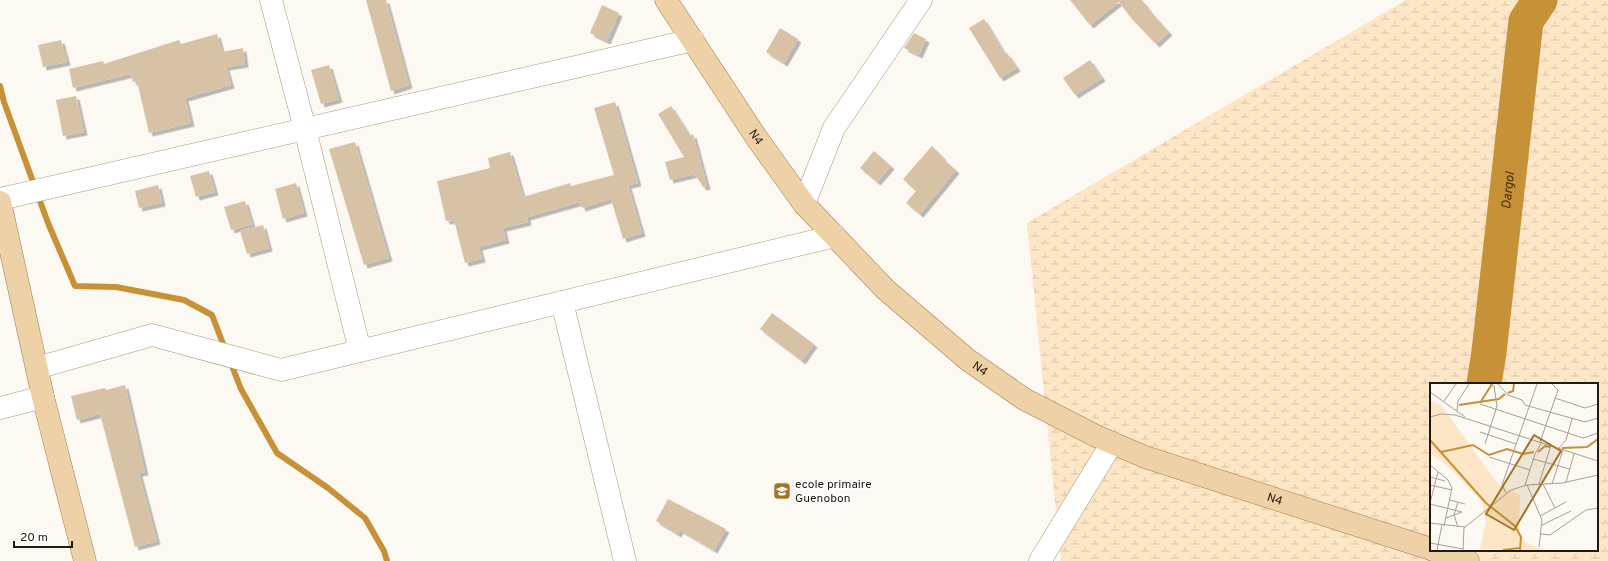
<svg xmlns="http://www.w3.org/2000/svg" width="1608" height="561" font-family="Overpass,sans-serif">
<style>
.wetland{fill:url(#wetland-marsh);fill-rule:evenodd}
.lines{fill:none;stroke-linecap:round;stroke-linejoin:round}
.stream{stroke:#c69137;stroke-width:6}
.river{stroke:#c69137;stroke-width:35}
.building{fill:#d7c2a5;filter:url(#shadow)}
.minor-casing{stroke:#ab987b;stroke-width:23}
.major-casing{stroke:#9f7d4b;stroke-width:23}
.minor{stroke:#fff;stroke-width:22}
.major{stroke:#eed1a6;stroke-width:22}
.labels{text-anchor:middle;stroke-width:3.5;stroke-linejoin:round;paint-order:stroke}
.street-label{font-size:12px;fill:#221a0f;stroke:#fff}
.poi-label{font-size:12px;fill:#221a0f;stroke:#fff;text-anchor:start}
.water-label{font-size:13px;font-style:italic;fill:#432d06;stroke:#fff}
.inset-river{fill:none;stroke:#c69137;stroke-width:2}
.inset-road{fill:none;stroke:#a59f97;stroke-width:1}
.view{fill:#a27426;fill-opacity:0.15;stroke:#a27426;stroke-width:2}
.inset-edge{fill:none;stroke:#221a0f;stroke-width:2}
</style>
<defs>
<pattern id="wetland-marsh" width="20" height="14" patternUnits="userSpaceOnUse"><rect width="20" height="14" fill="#fde6c5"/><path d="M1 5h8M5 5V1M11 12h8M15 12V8" fill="none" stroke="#d9c5a8"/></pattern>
<filter id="shadow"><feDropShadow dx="3.5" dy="3.5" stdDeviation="0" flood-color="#0004"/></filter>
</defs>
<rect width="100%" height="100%" fill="#fcf8f2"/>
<path class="wetland" d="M1406,0H1608V561H1061L1027,223ZM1431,384H1597V550H1431Z"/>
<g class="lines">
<g class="stream">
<polyline points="0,86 4,102 48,223 75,286 116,287 184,300 212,315 225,349"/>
<polyline points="230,361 241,389 277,453 328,488 365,518 384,551 387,561"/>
</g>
<path class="river" id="s1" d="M1484,384L1489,352L1526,21L1540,0"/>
</g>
<g class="building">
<polygon points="366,0 386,0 409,85 391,91"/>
<polygon points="1070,0 1142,0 1150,11 1169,32 1156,44 1131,18 1119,2 1090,25"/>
<polygon points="602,5 619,13 607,41 590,33"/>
<polygon points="984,19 1005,54 1007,53 1017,68 1000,78 969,28"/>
<polygon points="780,28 798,39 784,63 766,52"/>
<polygon points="914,33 926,39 919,55 904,48"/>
<polygon points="217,34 222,52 243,48 245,64 226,67 231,85 185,98 191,123 149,133 137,81 133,82 130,74 73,88 69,69 103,61 104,64 179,40 181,44"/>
<polygon points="61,40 67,62 43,67 38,45"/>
<polygon points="1090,60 1102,78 1075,95 1063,78"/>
<polygon points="329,65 339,99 321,104 311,70"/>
<polygon points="76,96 84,132 63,136 56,100"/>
<polygon points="615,102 638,183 628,185 642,233 623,239 611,199 582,208 580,202 527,217 528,222 503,228 506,240 479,247 482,259 465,263 454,220 446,221 437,181 490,168 488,158 510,152 523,197 570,183 571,186 614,175 594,108"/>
<polygon points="671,106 690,136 693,134 707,186 703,187 695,174 670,180 665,162 684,157 658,114"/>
<polygon points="355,142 389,258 364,265 329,149"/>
<polygon points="932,146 943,157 942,158 956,170 920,214 906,203 916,191 903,179"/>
<polygon points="874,151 891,166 877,182 860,168"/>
<polygon points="209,171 215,192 196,197 190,176"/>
<polygon points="296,183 304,213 283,219 275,189"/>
<polygon points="158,185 162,203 139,208 135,191"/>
<polygon points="245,201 252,224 231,230 224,207"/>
<polygon points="263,225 269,248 247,254 240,231"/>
<polygon points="772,313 814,344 802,361 760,329"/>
<polygon points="125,385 145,472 139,473 157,541 135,547 100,414 77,420 71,396 105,388 106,390"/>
<polygon points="668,499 726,529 714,550 680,530 678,534 656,521"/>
</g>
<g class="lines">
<defs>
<g id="minor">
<polyline points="271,0 305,129 360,351"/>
<polyline points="0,199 693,40"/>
<polyline points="804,204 834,128 921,0"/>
<polyline points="562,302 625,561"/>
<polyline points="37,368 152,335 281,370 835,236"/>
<polyline points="0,408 43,397"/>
<polyline points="1040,561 1112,443"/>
</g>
<g id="major">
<path id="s2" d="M666,0L756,137L804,204L886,290L968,360L1024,399L1096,436L1145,457L1431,549"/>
<polyline points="0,202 43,397 85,561"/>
<polyline points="1433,550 1468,561"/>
</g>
</defs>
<use href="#minor" class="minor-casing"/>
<use href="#major" class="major-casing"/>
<use href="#minor" class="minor"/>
<use href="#major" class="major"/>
</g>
<defs>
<symbol id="school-square" viewBox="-11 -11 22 22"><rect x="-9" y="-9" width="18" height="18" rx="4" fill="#a27426" stroke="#fff"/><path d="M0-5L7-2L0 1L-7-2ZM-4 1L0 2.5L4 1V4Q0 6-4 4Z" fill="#fff"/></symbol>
</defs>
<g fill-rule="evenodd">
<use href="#school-square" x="772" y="481" width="20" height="20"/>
</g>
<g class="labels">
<g class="street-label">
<text dy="4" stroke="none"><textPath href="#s2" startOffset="164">N4</textPath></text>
<text dy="4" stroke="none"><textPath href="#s2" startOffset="488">N4</textPath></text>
<text dy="4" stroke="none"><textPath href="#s2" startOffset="812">N4</textPath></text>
</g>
<g class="poi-label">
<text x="795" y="488">ecole primaire<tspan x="795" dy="14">Guenobon</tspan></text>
</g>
<g class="water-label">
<text dy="5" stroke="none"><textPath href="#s1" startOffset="195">Dargol</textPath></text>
</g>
</g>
<g transform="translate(1430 383)">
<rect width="168" height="168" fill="#fcf8f2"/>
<path d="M0,17L11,22L69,102L90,112L89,148L94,159L114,167L50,166L56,139L52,119L21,86L0,70Z" fill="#fde6c5"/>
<path class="inset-river" d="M78,10L83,8L84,1M50,20L62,1M29,22L69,16L75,11M0,57L56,120L85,143L91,154L90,167M132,65L157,64L168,56M11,69L43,62L59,72L77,66L93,71L104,69M108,69L115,63L120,64M73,167L89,165"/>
<path class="inset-road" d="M68,1L78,12L92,17L95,22L155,39L168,35M0,9L35,34M125,15L155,25L168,21M14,18L26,1M50,21L153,55L168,50M27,28L28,18L39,1M0,34L11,31L25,32L168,78M50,49L86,61M110,59L128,7L122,1M55,61L67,23L64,3L60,1M129,65L136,57L142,36M59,74L100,87M103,76L140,86M0,82L18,97L22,105L14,143M0,94L15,98M136,99L144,71M109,101L121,62M113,101L125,125M122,101L133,67M0,102L22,107M95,102L105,71L112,59M97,102L112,137L109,164M76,110L72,102L107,1M20,117L35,121M28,119L24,132L28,144M0,120L8,89M0,121L32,129M110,133L136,119M16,135L32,129M0,140L35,144M112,142L141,128M111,151L120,152L156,127L168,125M0,160L33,166M7,167L12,142M33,167L34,145L81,107L97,102L132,100L168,92"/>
<path class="view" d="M104,52L131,68L84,147L56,131Z"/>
<rect width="168" height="168" class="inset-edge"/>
</g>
<path d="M14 541v6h58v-6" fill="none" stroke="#221a0f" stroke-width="2"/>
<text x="20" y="541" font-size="12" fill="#221a0f" stroke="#ffffff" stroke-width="3" paint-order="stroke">20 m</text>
</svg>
